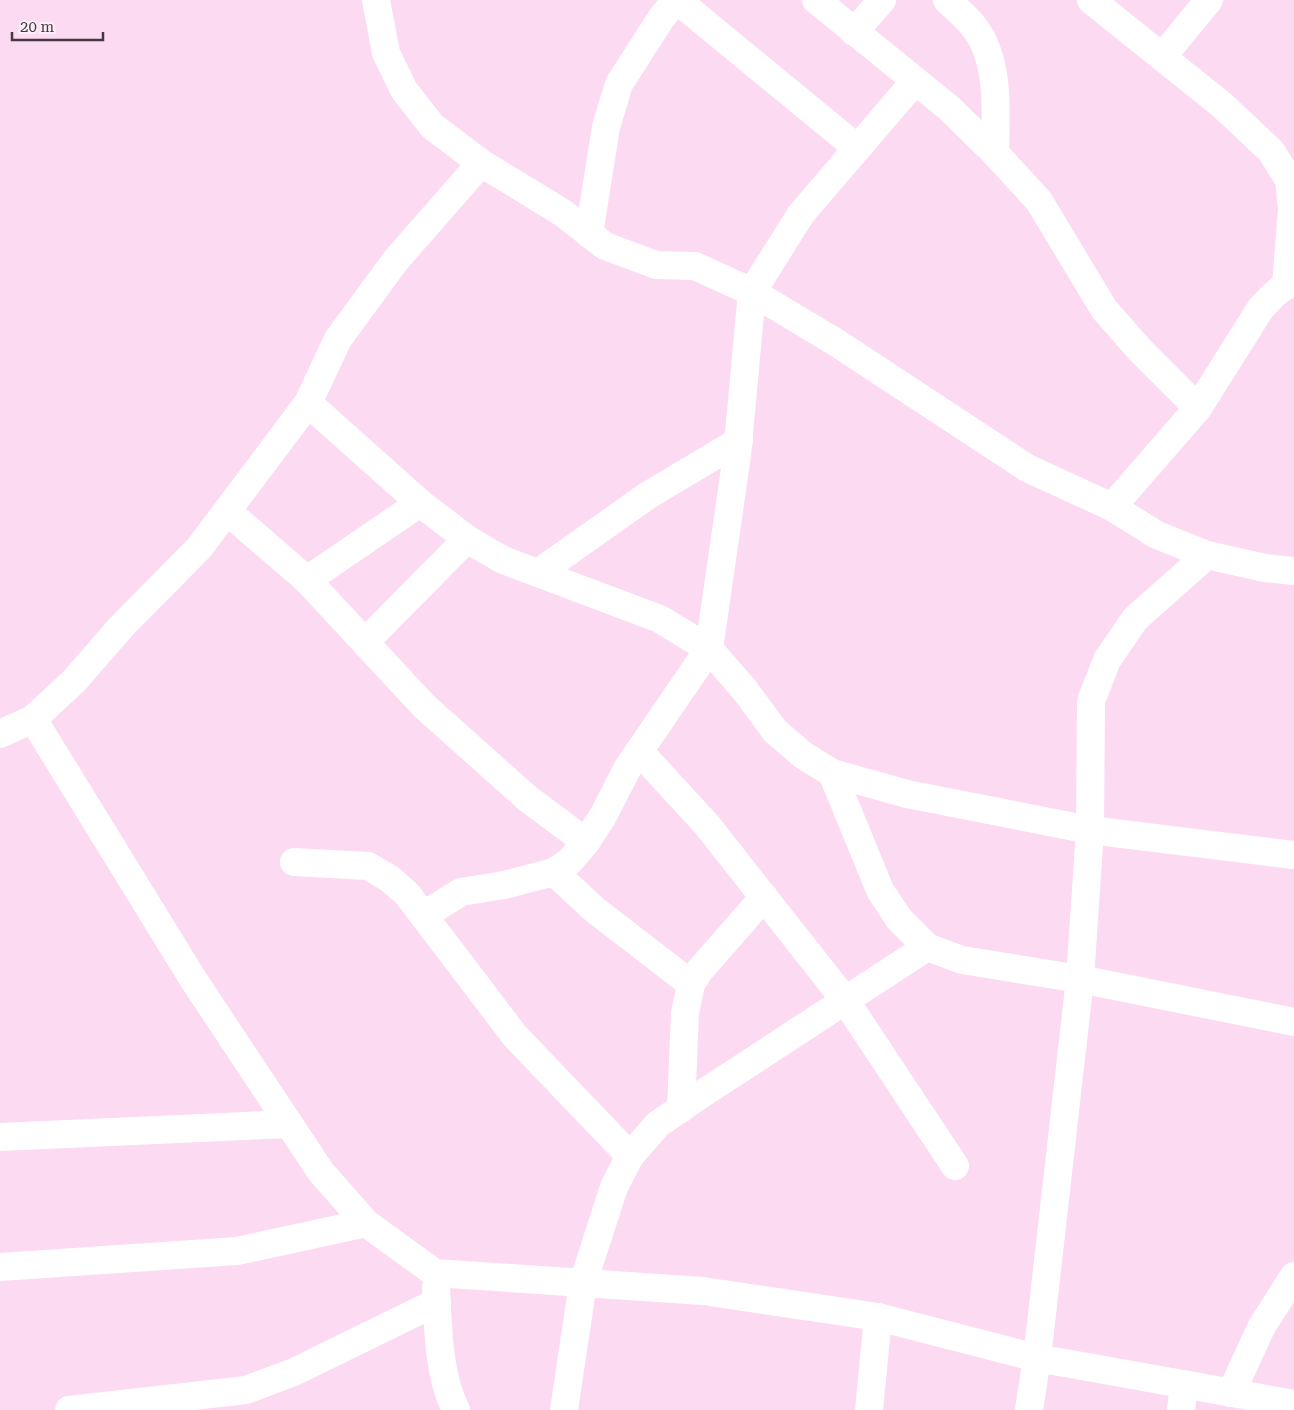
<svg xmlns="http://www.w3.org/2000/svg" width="1294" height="1410" font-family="'Roboto Serif',serif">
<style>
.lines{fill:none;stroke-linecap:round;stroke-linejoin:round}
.street{stroke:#fff;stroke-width:28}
</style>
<rect width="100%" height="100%" fill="#fcdaf2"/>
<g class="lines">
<g class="street">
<polyline points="376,0 386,53 404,90 432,126 481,163 563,213 605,246 656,265 695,266 752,292 837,343 1027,468 1112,507 1157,535 1207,555 1265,568 1294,571"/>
<polyline points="677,0 857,148"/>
<polyline points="816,0 949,108 995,153 1039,201 1104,309 1139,349 1198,408"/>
<path d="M947,0C956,9 967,17 974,27C1000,59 996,113 995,153"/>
<polyline points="1091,0 1222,105 1271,151 1289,180 1292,209 1286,285"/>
<polyline points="854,32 882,0"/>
<polyline points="1162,57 1209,0"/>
<polyline points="589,234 606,127 619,84 662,17 676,0"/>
<polyline points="308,403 420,503 467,539 503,560 660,619 709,649 744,689 775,731 803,755 832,773 907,794 1090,830 1294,855"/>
<path d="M1112,507L1198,408L1261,308C1271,298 1280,286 1294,283"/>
<polyline points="227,511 307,580 424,706 527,798 586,842"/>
<polyline points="538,573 647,496 739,441"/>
<polyline points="307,580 420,503"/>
<polyline points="365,642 467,539"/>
<polyline points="33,719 193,979 321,1172 366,1223 435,1273 703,1291 878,1317 1037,1358 1294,1404"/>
<polyline points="0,734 33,719 74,681 121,627 199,548 308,403 338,339 396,260 481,163"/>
<polyline points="639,751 707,825 845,1000 955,1166"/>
<polyline points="832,773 880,890 899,919 927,947 962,960 1080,979 1294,1022"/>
<polyline points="294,862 368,866 390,879 407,894 515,1036 630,1156"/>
<polyline points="554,872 595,910 691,984"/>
<polyline points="424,915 461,892 504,885 554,872 570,861 586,842 603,816 627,769 709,649 737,455 752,292 801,214 915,81"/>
<polyline points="681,1109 685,1013 691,984 700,970 764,897"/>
<polyline points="0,1137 289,1124"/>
<polyline points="0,1267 237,1251 366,1223"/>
<path d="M436,1287C438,1326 438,1375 456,1410"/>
<polyline points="1231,1393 1262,1326 1294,1276"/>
<polyline points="69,1410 246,1390 294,1372 437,1302"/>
<polyline points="564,1410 583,1283 614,1187 630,1156 658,1124 702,1094 927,947"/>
<polyline points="869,1410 878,1317"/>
<polyline points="1029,1410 1037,1358 1080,979 1090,830 1091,701 1107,660 1135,619 1207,555"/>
<polyline points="1181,1410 1184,1385"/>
</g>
</g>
<path d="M12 32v8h91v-8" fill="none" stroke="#453841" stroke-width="2.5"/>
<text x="20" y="32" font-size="15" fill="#453841" stroke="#fceef8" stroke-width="4" paint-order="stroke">20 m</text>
</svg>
